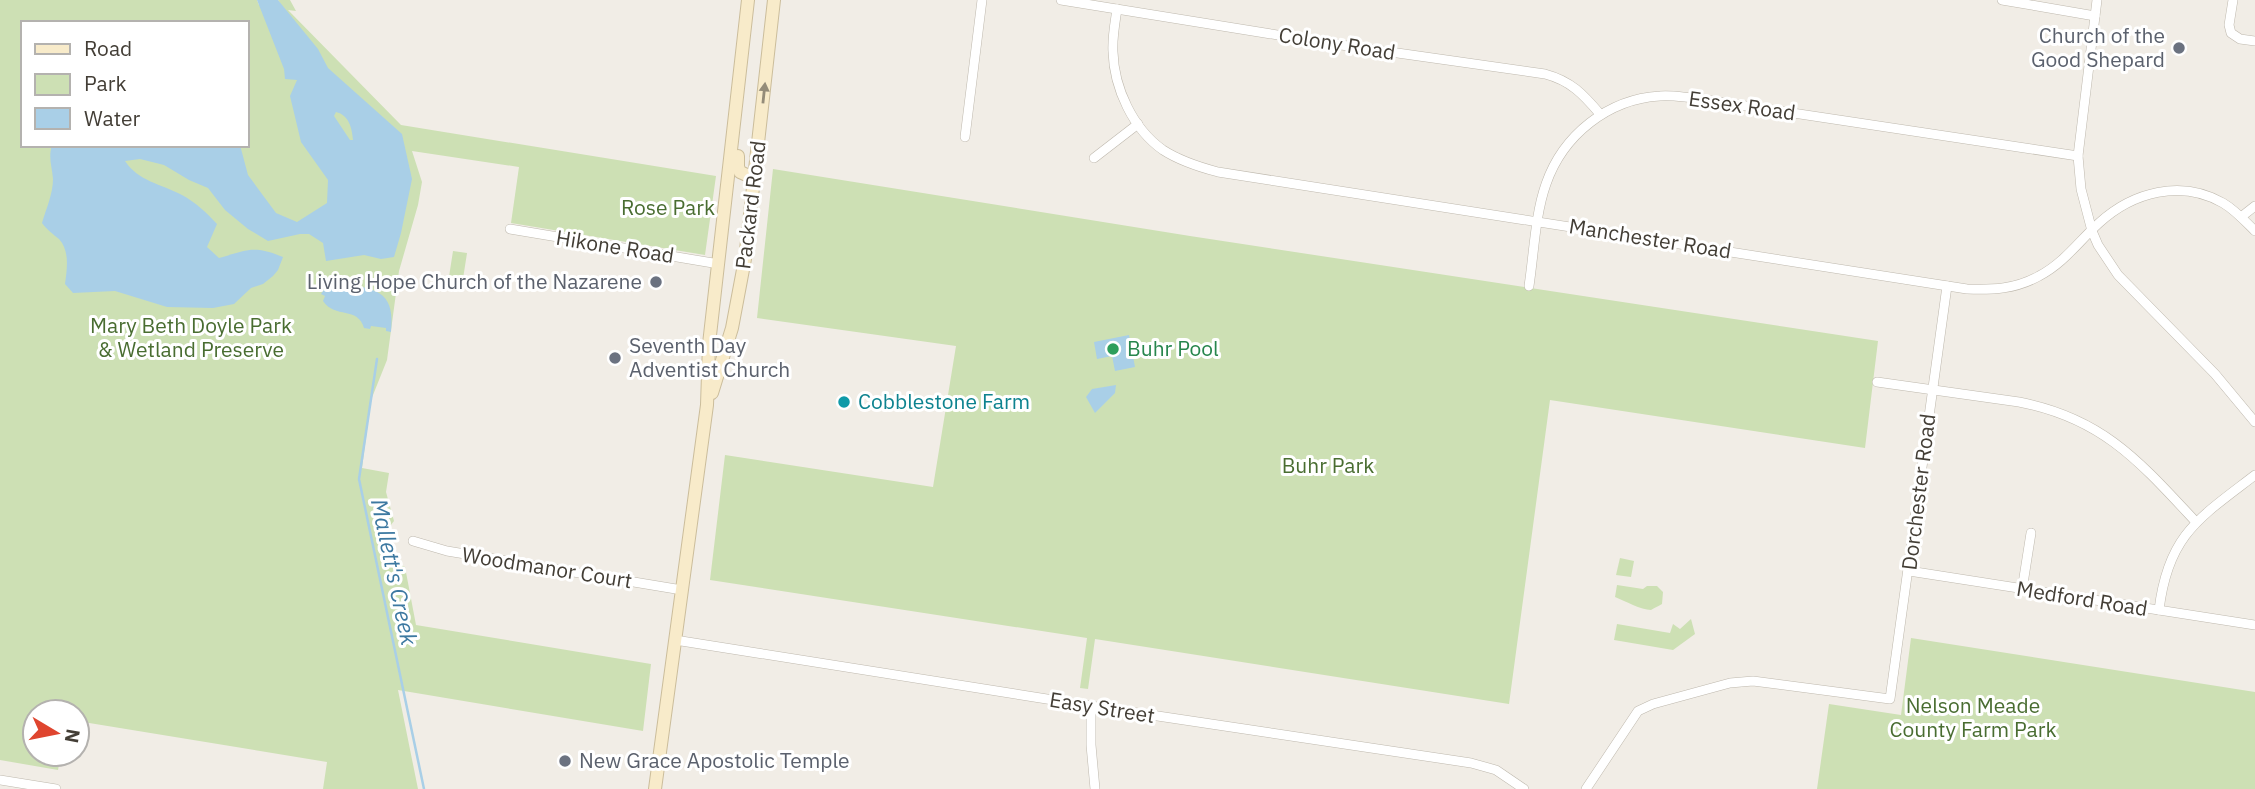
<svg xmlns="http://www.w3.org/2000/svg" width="2255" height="789" font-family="'IBM Plex Sans',sans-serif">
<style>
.green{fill:#cde0b4;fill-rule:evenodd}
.water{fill:#a9cfe7;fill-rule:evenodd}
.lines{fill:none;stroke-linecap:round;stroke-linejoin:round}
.stream{stroke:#a9cfe7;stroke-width:2.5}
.street-casing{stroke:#beb8ad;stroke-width:10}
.secondary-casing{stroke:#cbbd9b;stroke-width:14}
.street{stroke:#fff;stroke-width:9}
.secondary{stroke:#f8ebca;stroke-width:12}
.oneway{fill:#948c79}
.worship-dot{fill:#6b7280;stroke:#fff;stroke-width:2.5}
.leisure-dot{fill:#2e9e5b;stroke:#fff;stroke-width:2.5}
.culture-dot{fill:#0f9aa8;stroke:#fff;stroke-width:2.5}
.labels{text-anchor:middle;stroke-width:6;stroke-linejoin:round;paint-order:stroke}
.worship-label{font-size:21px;fill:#5b616d;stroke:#fff;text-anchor:end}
.street-label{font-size:21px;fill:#433e36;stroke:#fff}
.park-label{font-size:21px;fill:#496d31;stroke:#fff}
.leisure-label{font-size:21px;fill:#27864d;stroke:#fff;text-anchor:start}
.culture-label{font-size:21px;fill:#0d838f;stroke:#fff;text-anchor:start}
.water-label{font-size:23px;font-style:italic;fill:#3d79a1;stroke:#fff}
</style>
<rect width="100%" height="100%" fill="#f1ede6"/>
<g class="green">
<path d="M0,0H257L259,5L283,8L278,0H290L296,11L288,10L401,125L716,176L705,255L511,223L519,167L412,151L422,182L418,205L399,271L387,360L371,400L362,468L389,473L386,492L394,521C377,541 383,555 405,567L416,625L651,664L643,731L398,690L418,789H323L327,762L77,721V712H35V754H61L58,770L0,760ZM23,23H247V145H23Z"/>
<polygon points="773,169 1190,236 1878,341 1865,448 1550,400 1509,704 1095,639 1088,689 1080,688 1087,638 710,580 725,455 933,487 956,346 757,318"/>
<polygon points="453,251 467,253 462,285 448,283"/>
<polygon points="1620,558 1634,561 1631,577 1616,575"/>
<path d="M1617,585L1643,589L1647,586H1657L1663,592L1662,604C1662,604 1651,610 1651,610C1641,610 1625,601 1615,597Z"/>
<polygon points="1691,619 1695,634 1673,650 1614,640 1617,624 1670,633 1673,624 1680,629"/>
<polygon points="1911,638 2255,692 2255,789 1817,789 1829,704 1901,715"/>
</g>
<g class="water">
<path d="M257,0H278L318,49L328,68L402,134L412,179L401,233L394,257L381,259L364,255L326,261L323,243L309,234H300L268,241L248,229L225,210L208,188L189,180L164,165L140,159L125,161C138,181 161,184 182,195C195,202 207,213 217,224L207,247L219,258C248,250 253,245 283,257L278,270L273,276L263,284L251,288L234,304L213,308L167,307L115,291L73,293L65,284C67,269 70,251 59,239C53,234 47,230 42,223C46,209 53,194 53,179C52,166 48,158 52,145H240L248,175L276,213L297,222L327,203L328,180L301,142L290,96L297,80L285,79L284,69ZM336,112C349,115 352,128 353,140H350L334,116Z"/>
<path d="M346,285C380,288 395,295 391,332L386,331V328L371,326L370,329L364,328C358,306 335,319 323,301L325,296L321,294L325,288Z"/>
<polygon points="1129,335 1135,367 1115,371 1112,356 1097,359 1094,342"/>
<polygon points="1116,385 1115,393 1095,413 1086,397 1092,389"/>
</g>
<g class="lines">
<polyline class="stream" points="377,359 359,479 424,789"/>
<defs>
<g id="street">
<path d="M1061,0L1327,43L1545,74C1571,81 1583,94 1600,114"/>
<polyline points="2002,0 2095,16"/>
<polyline points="2097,0 2078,156 2081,189 2092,231 2098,245 2118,275 2215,374 2255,422"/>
<polyline points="2233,0 2229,25 2231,33 2240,39 2255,41"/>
<path d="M1117,9C1115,23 1112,38 1113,52C1114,88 1133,129 1163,150C1180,161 1199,167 1218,172L1967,289C1993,290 2016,289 2039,276C2064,263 2079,241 2099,223C2133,192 2181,179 2223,203C2235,210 2245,221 2255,231"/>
<polyline points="965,137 982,0"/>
<polyline points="1094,158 1138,124"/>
<polyline points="2241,217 2255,206"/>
<polyline points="510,229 719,264"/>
<path d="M1529,286C1534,253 1535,215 1546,184C1563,135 1608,99 1660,96C1671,95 1682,97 1693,98L2078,156"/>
<path d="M1877,382L2019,402C2103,418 2140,462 2196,522"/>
<polyline points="413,541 447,551 682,590"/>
<polyline points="1909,571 2255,625"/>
<polyline points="2022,590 2031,533"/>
<path d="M2159,610C2168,535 2199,518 2255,475"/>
<polyline points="675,640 1091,706 1471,763 1496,770 1524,789"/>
<polyline points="1091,706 1091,745 1095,789"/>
<polyline points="0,780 56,789"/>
<polyline points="1586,789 1638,711 1653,704 1730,683 1753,681 1890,699 1947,286"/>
</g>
<g id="secondary">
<polyline points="738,156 738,167 740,172 749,176 755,172"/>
<polyline points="712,393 732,328 745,259 774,0"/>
<polyline points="655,789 707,405 709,344 748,0"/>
</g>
</defs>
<use href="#street" class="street-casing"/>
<use href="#secondary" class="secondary-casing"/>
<use href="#street" class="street"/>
<use href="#secondary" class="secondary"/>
</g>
<defs><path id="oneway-solid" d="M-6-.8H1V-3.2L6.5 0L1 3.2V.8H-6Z" transform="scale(1.75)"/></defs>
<use class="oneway" href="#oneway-solid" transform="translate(764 93) rotate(-84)"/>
<g class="worship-dot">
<circle cx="2179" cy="48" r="7"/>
<circle cx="656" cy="282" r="7"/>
<circle cx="615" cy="358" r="7"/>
<circle cx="565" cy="761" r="7"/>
</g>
<circle class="leisure-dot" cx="1113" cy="349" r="7"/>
<circle class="culture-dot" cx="844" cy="402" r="7"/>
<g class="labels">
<g class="worship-label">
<text x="2165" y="43">Church of the<tspan x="2165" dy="24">Good Shepard</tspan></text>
<text x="642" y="289">Living Hope Church of the Nazarene</text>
<text x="629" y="353" text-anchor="start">Seventh Day<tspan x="629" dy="24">Adventist Church</tspan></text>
<text x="579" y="768" text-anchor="start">New Grace Apostolic Temple</text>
</g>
<g class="street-label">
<text transform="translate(1337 44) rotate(9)" y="7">Colony Road</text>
<text transform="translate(1742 106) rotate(8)" y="7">Essex Road</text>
<text transform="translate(751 205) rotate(-83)" y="7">Packard Road</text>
<text transform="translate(1650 239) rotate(9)" y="7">Manchester Road</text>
<text transform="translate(615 247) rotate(9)" y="7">Hikone Road</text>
<text transform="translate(1919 492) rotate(-83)" y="7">Dorchester Road</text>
<text transform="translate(547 568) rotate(9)" y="7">Woodmanor Court</text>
<text transform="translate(2082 599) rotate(9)" y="7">Medford Road</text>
<text transform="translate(1102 708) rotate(9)" y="7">Easy Street</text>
</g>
<g class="park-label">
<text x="668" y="215">Rose Park</text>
<text x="191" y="333">Mary Beth Doyle Park<tspan x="191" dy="24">&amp; Wetland Preserve</tspan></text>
<text x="1328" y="473">Buhr Park</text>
<text x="1973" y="713">Nelson Meade<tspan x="1973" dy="24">County Farm Park</tspan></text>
</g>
<g class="leisure-label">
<text x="1127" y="356">Buhr Pool</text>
</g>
<g class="culture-label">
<text x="858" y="409">Cobblestone Farm</text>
</g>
<g class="water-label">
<text transform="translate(394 572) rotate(78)" y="8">Mallett's Creek</text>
</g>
</g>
<rect x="21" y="21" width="228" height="126" fill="#ffffff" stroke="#b4b2af" stroke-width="2"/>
<rect x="35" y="44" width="35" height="10" fill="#f8ebca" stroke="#b4b2af" stroke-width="2"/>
<text x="84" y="56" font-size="21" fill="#433e36">Road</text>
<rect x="35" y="74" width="35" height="21" fill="#cde0b4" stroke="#b4b2af" stroke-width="2"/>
<text x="84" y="91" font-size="21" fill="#433e36">Park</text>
<rect x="35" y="108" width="35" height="21" fill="#a9cfe7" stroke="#b4b2af" stroke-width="2"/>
<text x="84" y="126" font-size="21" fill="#433e36">Water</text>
<g transform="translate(56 733) rotate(100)"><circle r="33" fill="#ffffff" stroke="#b4b2af" stroke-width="2"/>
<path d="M0-5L12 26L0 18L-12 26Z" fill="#df452f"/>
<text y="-10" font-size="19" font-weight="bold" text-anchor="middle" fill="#433e36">N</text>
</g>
</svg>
